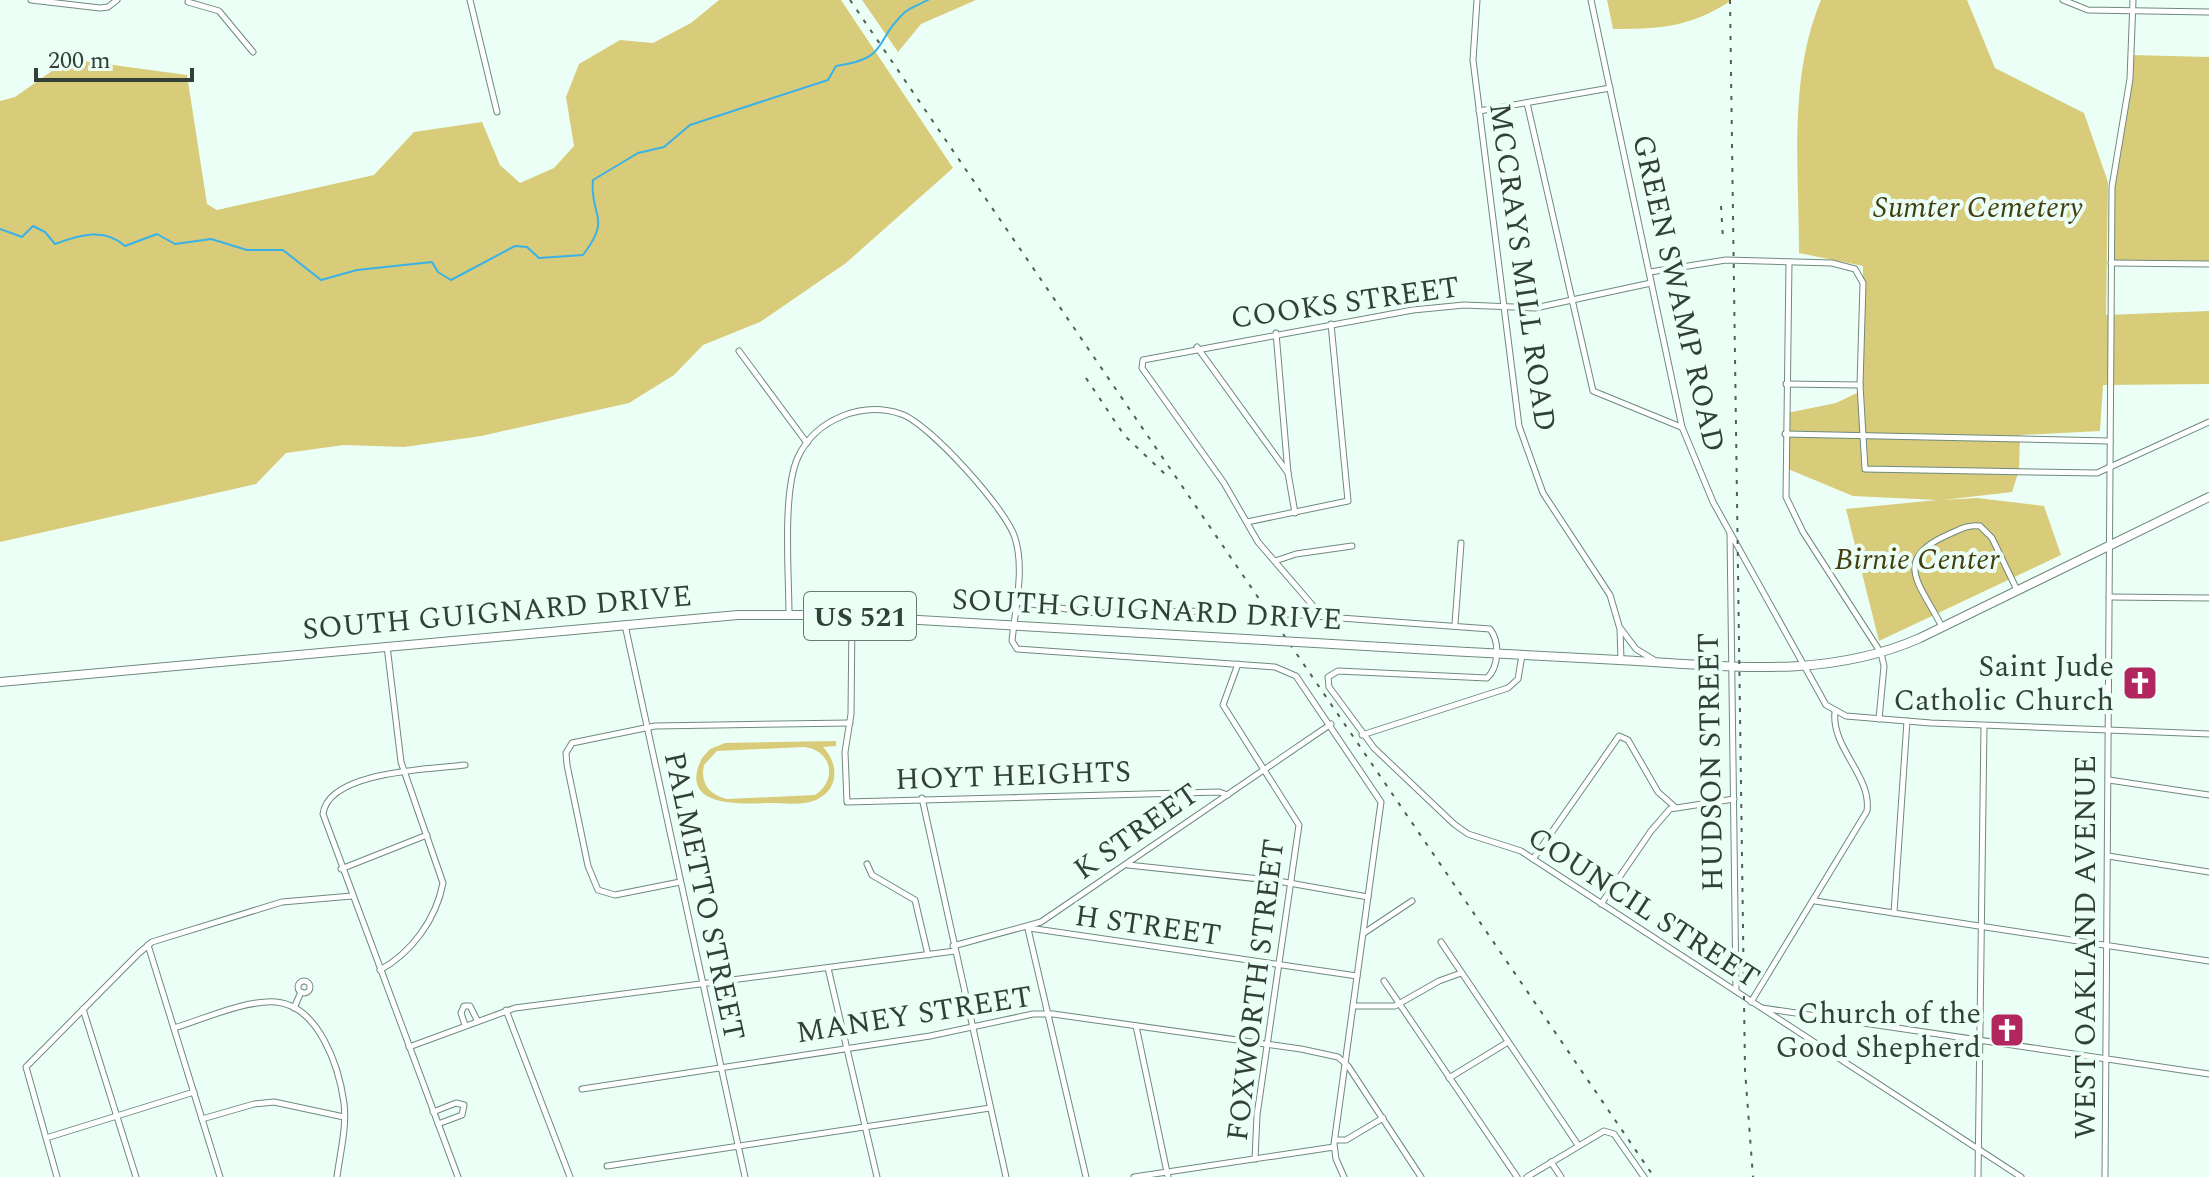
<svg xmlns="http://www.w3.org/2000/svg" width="2209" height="1177" font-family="Spectral,serif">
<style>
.green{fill:#d8cc7a;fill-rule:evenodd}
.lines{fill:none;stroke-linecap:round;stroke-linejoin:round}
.stream{stroke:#3ab1e7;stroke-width:2}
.minor-casing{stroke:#6e8a7e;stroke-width:7}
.highway-casing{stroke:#6e8a7e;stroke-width:10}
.minor{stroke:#fff;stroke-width:5}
.highway{stroke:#fff;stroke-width:8}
.rail{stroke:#505e57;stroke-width:2;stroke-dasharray:4 8;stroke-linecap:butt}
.highway-bridge-casing{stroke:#6e8a7e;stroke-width:10;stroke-linecap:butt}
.highway-bridge{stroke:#fff;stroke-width:8}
.labels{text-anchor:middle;stroke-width:8;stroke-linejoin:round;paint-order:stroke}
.shield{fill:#ecfff6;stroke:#6a7972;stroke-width:2}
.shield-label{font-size:28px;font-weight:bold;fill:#33403a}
.park-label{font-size:30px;font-style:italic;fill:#433d0f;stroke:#ecfff6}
.street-label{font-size:30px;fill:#33403a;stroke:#ecfff6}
.poi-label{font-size:30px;fill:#33403a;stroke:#ecfff6;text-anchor:end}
</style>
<rect width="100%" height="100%" fill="#ecfff6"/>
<g class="green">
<polygon points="719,0 841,0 953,168 846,263 760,322 703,345 674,375 629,403 481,436 404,447 344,445 286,453 256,484 0,542 0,101 15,97 69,59 187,75 207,204 217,210 374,175 414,132 482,122 500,165 520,183 554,168 574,146 566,97 579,64 620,40 653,43 691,23"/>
<polygon points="862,0 976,0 921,24 898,52"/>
<path d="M1607,0H1732C1691,27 1661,29 1613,29Z"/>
<path d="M1821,0H1967L1995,68L2084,113L2108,182L2106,315L2209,311V384L2103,385L2100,431L2020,435L2019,470L2012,492L1943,500L1977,498L2044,506L2061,555L1879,641L1846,509L1937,500L1853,496L1788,469L1787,413L1836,403L1863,390V266L1799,253C1799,169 1788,79 1821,0Z"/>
<polygon points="2131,55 2209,57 2209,264 2111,263 2113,167"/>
<path d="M836,741V746L823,747C838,762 840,788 818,799C805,806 784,803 769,803C740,804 677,808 702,758L710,749L725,743ZM804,747C832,750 838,780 815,795L727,799C709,795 700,783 704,765L717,751Z"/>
</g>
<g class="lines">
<path class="stream" d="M0,229L22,237L33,226L45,232L55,244C79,235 105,227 125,246L157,234L175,244L211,239L247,250H283L321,280L357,270L432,262L438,272L451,280L515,246L527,247L539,258L583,255C613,216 589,216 593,180L638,153L664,147L690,125L828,80L836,66C891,58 872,42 905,12C911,7 921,4 928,0"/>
<defs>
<g id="minor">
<polyline points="31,0 100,8 108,7 117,0"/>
<polyline points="470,0 497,112"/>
<polyline points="1477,0 1473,60 1519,426 1543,493 1610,595 1620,629 1621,660"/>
<polyline points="1591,0 1682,427 1713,502 1826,705 1846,716 1931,723 2209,734"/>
<polyline points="2063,0 2088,10 2209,12"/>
<polyline points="188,2 219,11 253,52"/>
<polyline points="1527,103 1593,391 1681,427"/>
<polyline points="1479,111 1610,88"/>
<polyline points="1789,262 1786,497 1803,532 1881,653 1884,666 1879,719"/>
<polyline points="2111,263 2209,264"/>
<polyline points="1650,272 1726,260 1832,263 1855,269 1863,283 1860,385 1865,469 2097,473 2209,422"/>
<polyline points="1276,333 1288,473 1295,513"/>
<polyline points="1197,347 1288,473"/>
<polyline points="739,351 807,443"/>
<polyline points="1786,384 1860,385"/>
<polyline points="1785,434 2110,441"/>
<polyline points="1247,522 1348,501 1331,324"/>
<polyline points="1730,533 1736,991"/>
<polyline points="1275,561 1296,554 1352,546"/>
<polyline points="2109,597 2209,598"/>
<polyline points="1016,602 1096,613 1209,611"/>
<path d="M1286,614L1490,629C1500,642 1499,667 1487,678L1338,671L1328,677L1329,687L1374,748L1454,824L1468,834L1521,851L2021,1177"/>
<path d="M789,615C789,574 782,492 798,457C816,419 862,401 901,414C929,423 1007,510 1015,538C1025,569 1015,609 1012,641L1017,649L1275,667L1296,676L1381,802L1334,1144L1336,1159L1344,1177"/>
<polyline points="1316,616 1314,607 1258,542 1224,483 1142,368 1143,360 1413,310 1464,305 1535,308 1651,283"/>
<polyline points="852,617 851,714 845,752 847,802 1219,792 1228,795"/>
<polyline points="1455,624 1461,543"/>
<polyline points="625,625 745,1177"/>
<path d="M1942,627C1922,586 1891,561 1945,536C1957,531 1967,524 1980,526L1992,538L2017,590"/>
<polyline points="1621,629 1636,649 1654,660"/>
<polyline points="1238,664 1223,705 1299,825 1257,1115 1255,1159"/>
<polyline points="1362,735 1508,688 1518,679 1522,655"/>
<polyline points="2109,780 2209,795"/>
<polyline points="922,798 1006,1177"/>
<polyline points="2108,856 2209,872"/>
<polyline points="1533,859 1619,736 1628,740 1658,792 1675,807"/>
<polyline points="867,864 872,875 915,900 928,955"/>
<polyline points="1128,865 1278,881 1368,897"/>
<polyline points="341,869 427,835"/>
<polyline points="680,882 615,895 598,890 588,866 567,765 566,753 572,743 655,726 850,723"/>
<polyline points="1815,901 2209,961"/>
<polyline points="1601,904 1651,831 1670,809 1734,799"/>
<polyline points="1894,913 1907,721"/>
<polyline points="1029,928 1357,976"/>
<polyline points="1028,929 1086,1177"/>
<polyline points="1364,933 1412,901"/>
<polyline points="1441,942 1578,1145"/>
<polyline points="148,945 220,1177"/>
<polyline points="953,946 1041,922 1331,724"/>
<polyline points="828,968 877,1177"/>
<path d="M380,970C411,953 436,920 443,883L401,762L387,646"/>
<circle cx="304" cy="987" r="6"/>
<polyline points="1384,981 1517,1177"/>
<path d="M1751,1002L1867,811C1872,776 1831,748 1835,712"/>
<polyline points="1353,1006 1395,1006 1439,981 1461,973"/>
<polyline points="294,1008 301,992"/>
<polyline points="1762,1008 2209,1074"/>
<polyline points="83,1009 136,1177"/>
<polyline points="506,1010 570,1177"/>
<polyline points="465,1025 461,1013 464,1006 470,1006 477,1020"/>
<polyline points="1136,1026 1168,1177"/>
<path d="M174,1028C204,1019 244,1000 276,1002C319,1006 339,1067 344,1103C347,1127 340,1153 337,1177"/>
<polyline points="409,1047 515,1008 955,951"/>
<polyline points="1449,1078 1508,1042"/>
<polyline points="582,1089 930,1036 1033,1014 1053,1014 1301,1049 1338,1057 1348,1066 1421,1177"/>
<polyline points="433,1112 456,1103 464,1105 462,1115 438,1124"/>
<polyline points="202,1119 254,1104 274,1102 344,1117"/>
<polyline points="46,1138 194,1092"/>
<polyline points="1335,1140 1346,1140 1383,1118"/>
<polyline points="1551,1162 1561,1177"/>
<polyline points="607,1166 990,1108"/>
<polyline points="57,1177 26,1067 139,953 152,942 282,902 352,896"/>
<path d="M458,1177L323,814C328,771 431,769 465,765"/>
<polyline points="1134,1177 1334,1147"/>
<polyline points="1527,1177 1604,1131 1614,1134 1644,1177"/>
<polyline points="1978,1177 1984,726"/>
<polyline points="2105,1177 2112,187 2130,79 2133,0"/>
</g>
<g id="highway">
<path d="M1315,643C1416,649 1518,655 1619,660C1722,665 1823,681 1920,638L2209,497"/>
<polyline points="0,682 738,615 833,615 1263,640"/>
</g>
</defs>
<use href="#minor" class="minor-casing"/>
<use href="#highway" class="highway-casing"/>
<use href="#minor" class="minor"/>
<use href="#highway" class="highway"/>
<g class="rail">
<polyline points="850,0 1654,1177"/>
<polyline points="1730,0 1745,1070 1753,1177"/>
<polyline points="1721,206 1723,239"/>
<polyline points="1086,378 1124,435 1166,475"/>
</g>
<defs>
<polyline id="highway-bridge" points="1263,640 1315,643"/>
</defs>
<use href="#highway-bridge" class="highway-bridge-casing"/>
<use href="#highway-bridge" class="highway-bridge"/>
</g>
<defs>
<symbol id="church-square" viewBox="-11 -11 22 22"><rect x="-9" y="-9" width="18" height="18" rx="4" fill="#b2265f" stroke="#ecfff6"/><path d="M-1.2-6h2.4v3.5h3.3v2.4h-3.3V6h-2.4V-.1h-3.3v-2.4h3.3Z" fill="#fff"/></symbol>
</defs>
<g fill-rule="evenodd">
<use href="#church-square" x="2120" y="663" width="40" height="40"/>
<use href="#church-square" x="1987" y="1010" width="40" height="40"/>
</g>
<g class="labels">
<rect class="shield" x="804" y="592" width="112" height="48" rx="6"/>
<g class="shield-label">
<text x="860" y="626">US 521</text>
</g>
<g class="park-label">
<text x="1978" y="217">Sumter Cemetery</text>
<text x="1917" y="569">Birnie Center</text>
</g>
<g class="street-label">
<text transform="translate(1523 267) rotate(82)" y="10">MCCRAYS MILL ROAD</text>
<text transform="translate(1679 293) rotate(77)" y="10">GREEN SWAMP ROAD</text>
<text transform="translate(1345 302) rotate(-8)" y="10">COOKS STREET</text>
<text transform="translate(1147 609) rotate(3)" y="10">SOUTH GUIGNARD DRIVE</text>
<text transform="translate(497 612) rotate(-5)" y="10">SOUTH GUIGNARD DRIVE</text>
<text transform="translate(1710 762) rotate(-91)" y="10">HUDSON STREET</text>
<text transform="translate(1013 775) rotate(-2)" y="10">HOYT HEIGHTS</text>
<text transform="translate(1136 831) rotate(-35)" y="10">K STREET</text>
<text transform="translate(705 896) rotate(78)" y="10">PALMETTO STREET</text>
<text transform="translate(1644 907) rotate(33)" y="10">COUNCIL STREET</text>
<text transform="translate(1148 925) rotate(8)" y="10">H STREET</text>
<text transform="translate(2085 947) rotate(-90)" y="10">WEST OAKLAND AVENUE</text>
<text transform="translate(1255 990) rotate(-83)" y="10">FOXWORTH STREET</text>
<text transform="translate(914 1014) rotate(-9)" y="10">MANEY STREET</text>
</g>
<g class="poi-label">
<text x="2114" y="676">Saint Jude<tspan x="2114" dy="34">Catholic Church</tspan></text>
<text x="1981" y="1023">Church of the<tspan x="1981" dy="34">Good Shepherd</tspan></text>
</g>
</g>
<path d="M36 68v12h156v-12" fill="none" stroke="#33403a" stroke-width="4"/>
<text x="48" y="68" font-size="24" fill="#33403a" stroke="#ecfff6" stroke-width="6" paint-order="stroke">200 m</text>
</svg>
